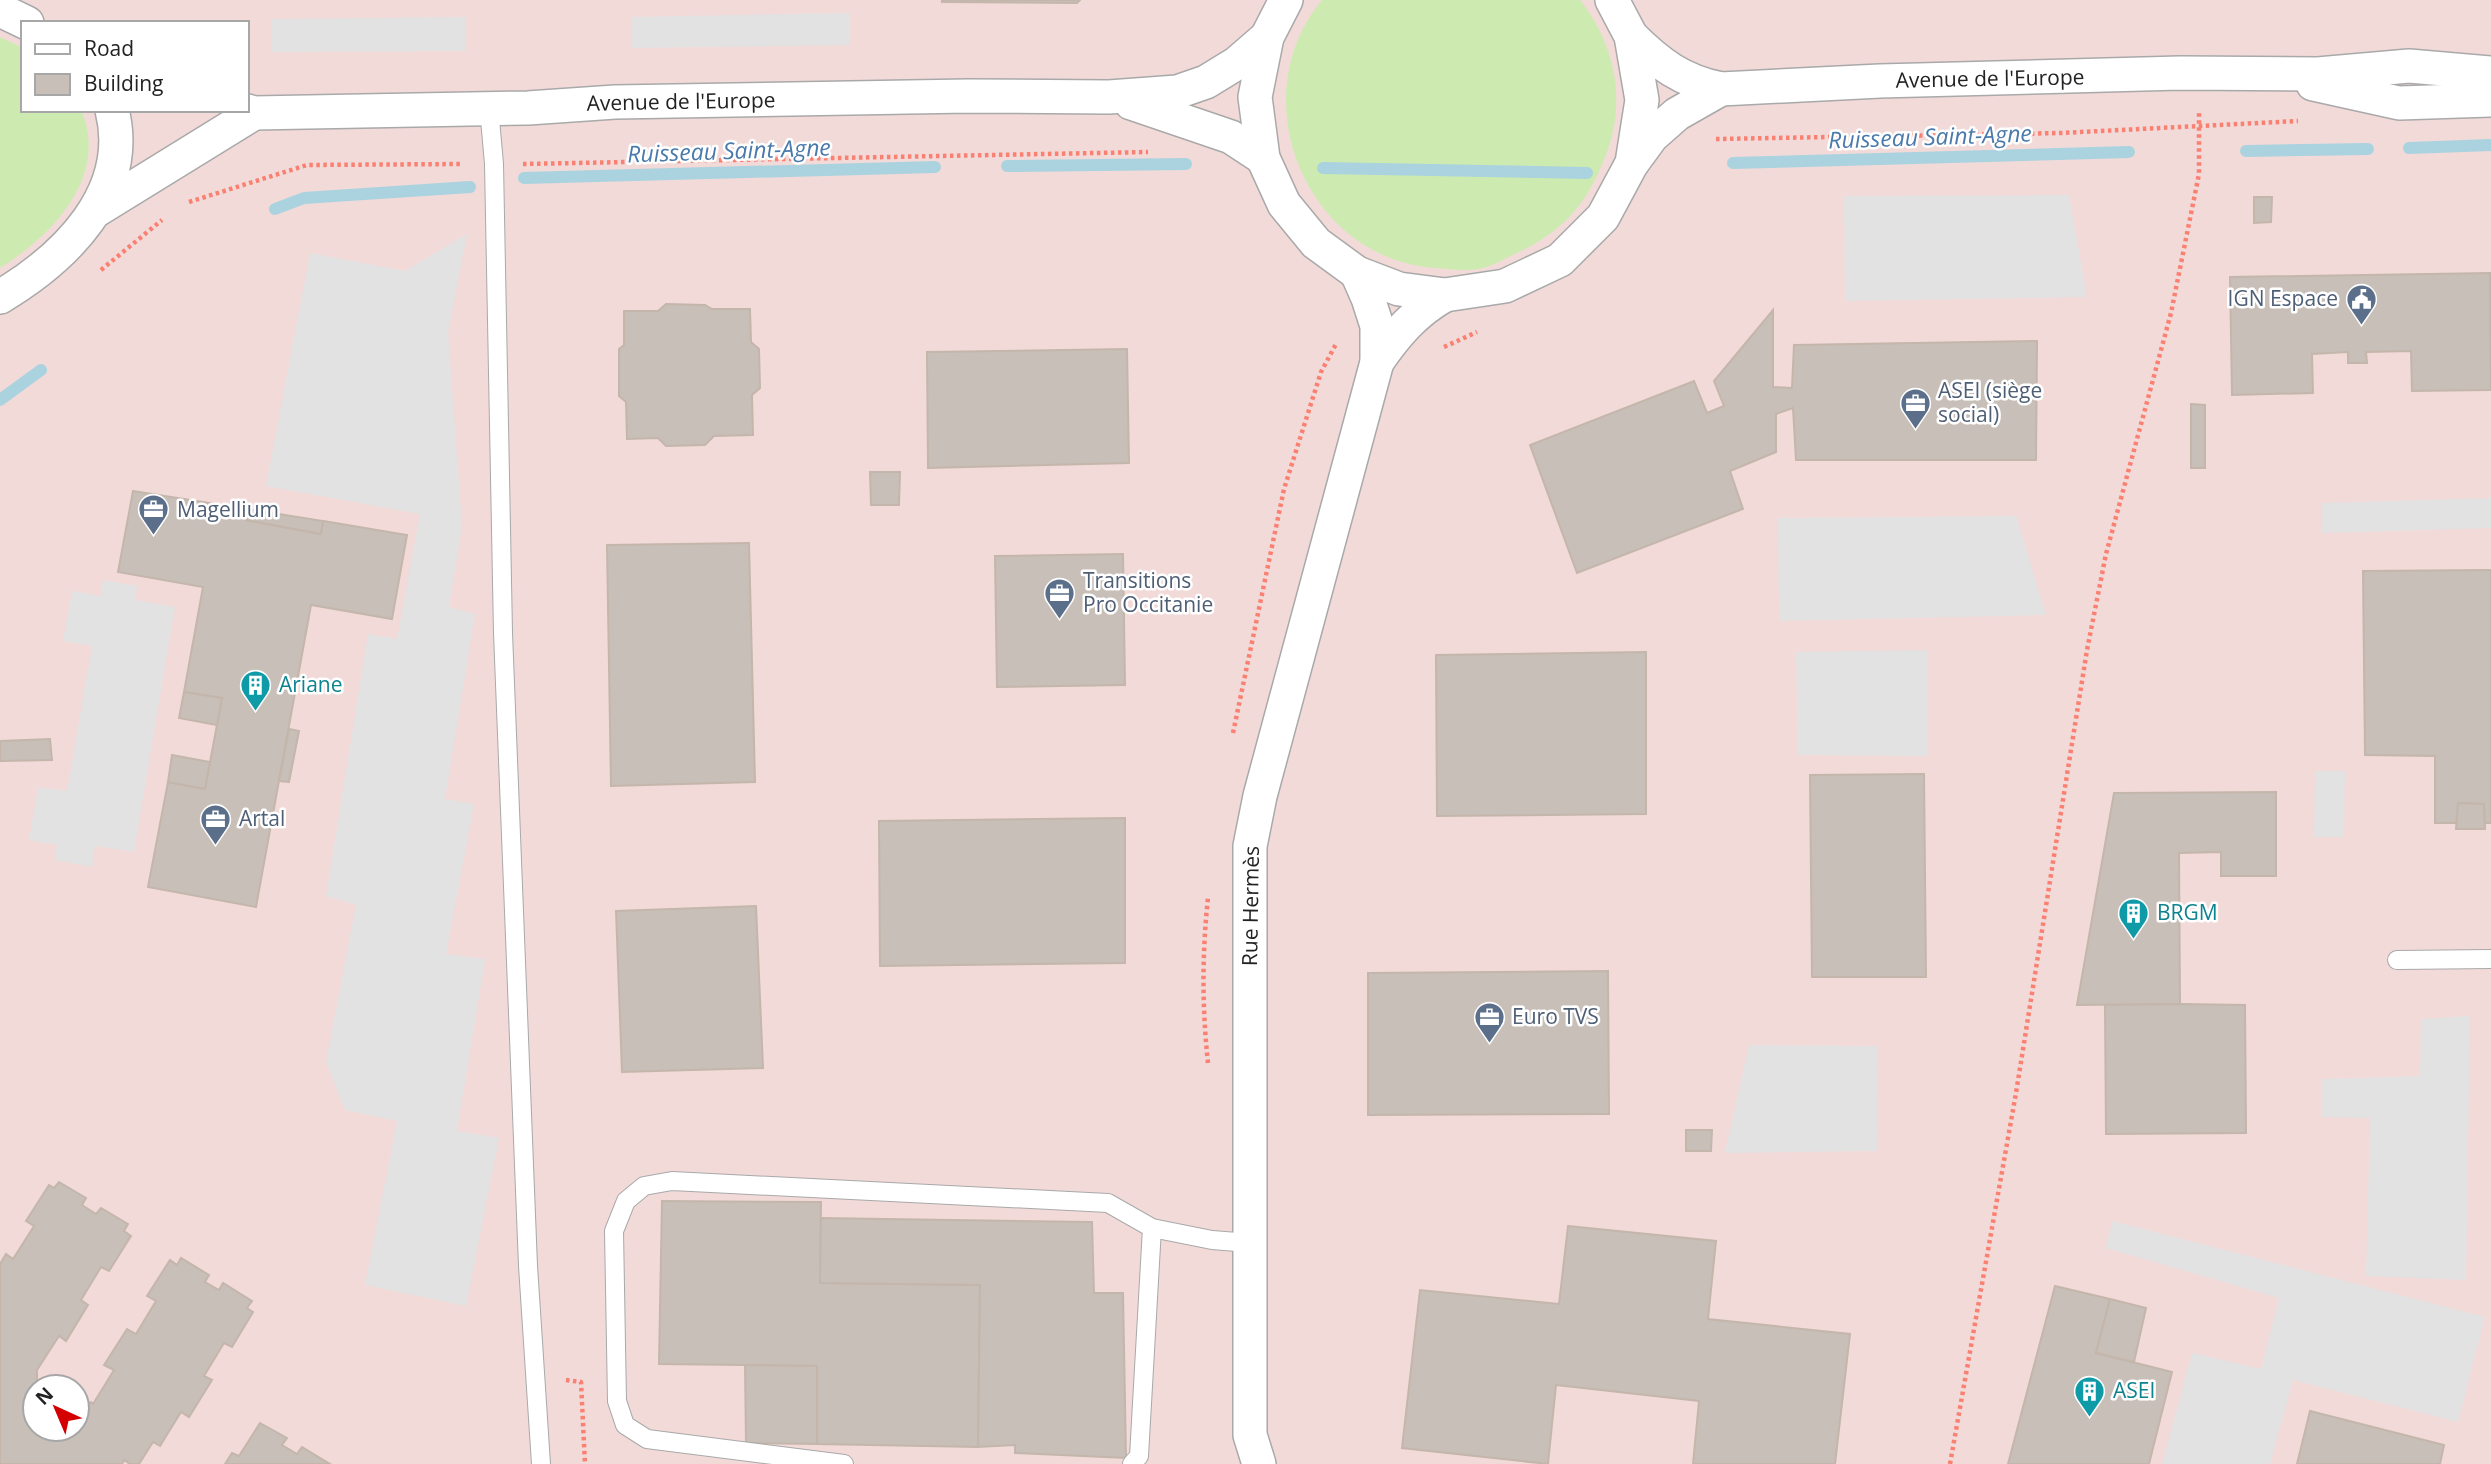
<svg xmlns="http://www.w3.org/2000/svg" width="2491" height="1464" font-family="'Open Sans',sans-serif">
<style>
.commercial{fill:#f2dad9;fill-rule:evenodd}
.grass{fill:#cdebb0}
.parking{fill:#e2e2e2}
.lines{fill:none;stroke-linecap:round;stroke-linejoin:round}
.stream{stroke:#aad3df;stroke-width:12}
.building{fill:#c7bfb8;stroke:#c4b6ab;stroke-width:2}
.service-casing{stroke:#a9a9a9;stroke-width:20}
.minor-casing{stroke:#a9a9a9;stroke-width:36}
.path{stroke:#fa8072;stroke-width:4.5;stroke-dasharray:3.5 3.5;stroke-linecap:butt}
.service{stroke:#fff;stroke-width:18}
.minor{stroke:#fff;stroke-width:33}
.labels{text-anchor:middle;stroke-width:5;stroke-linejoin:round;paint-order:stroke}
.street-label{font-size:21px;fill:#222;stroke:#fff}
.service-label{font-size:21px;fill:#4e5e75;stroke:#fff;text-anchor:start}
.culture-label{font-size:21px;fill:#0d838f;stroke:#fff;text-anchor:start}
.water-label{font-size:23px;font-style:italic;fill:#4a7aab;stroke:#fff}
</style>
<rect width="100%" height="100%" fill="#f2efe9"/>
<path class="commercial" d="M0,0H2491V1464H0ZM23,23H247V110H23ZM35,1387H77V1429H35Z"/>
<g class="grass">
<path d="M1322,0H1580C1614,43 1626,97 1608,149C1590,200 1566,230 1517,253C1506,258 1494,265 1483,268C1467,272 1450,269 1435,268C1307,259 1240,99 1322,0Z"/>
<path d="M0,37L23,48V110H81C110,176 52,236 0,268Z"/>
</g>
<g class="parking">
<polygon points="850,13 850,45 632,48 631,17"/>
<polygon points="465,17 465,51 271,52 271,19"/>
<polygon points="2069,195 2087,297 1845,301 1844,196"/>
<polygon points="467,234 448,332 462,526 449,607 475,614 445,799 474,804 446,954 485,959 457,1131 499,1138 466,1306 365,1285 397,1121 345,1110 326,1062 356,905 326,896 368,634 397,639 420,514 266,486 310,253 405,271"/>
<polygon points="2491,498 2491,528 2322,533 2322,503"/>
<polygon points="2016,516 2046,615 1779,621 1778,518"/>
<polygon points="103,580 137,586 135,600 175,607 134,852 95,846 92,867 55,860 57,845 29,840 38,787 67,791 92,646 63,641 72,591 101,596"/>
<polygon points="1928,650 1928,756 1798,755 1796,652"/>
<polygon points="2315,771 2345,771 2344,837 2314,837"/>
<polygon points="2470,1016 2466,1280 2366,1276 2370,1118 2321,1117 2321,1079 2420,1076 2421,1019"/>
<polygon points="1749,1045 1878,1046 1877,1151 1725,1153"/>
<polygon points="2112,1221 2485,1317 2458,1422 2293,1380 2270,1464 2162,1464 2192,1353 2261,1369 2279,1298 2106,1248"/>
</g>
<g class="lines">
<g class="stream">
<polyline points="2409,148 2491,145"/>
<polyline points="2246,151 2368,149"/>
<polyline points="1733,163 2129,152"/>
<polyline points="1007,166 1186,164"/>
<polyline points="1323,168 1587,173"/>
<polyline points="524,178 935,167"/>
<polyline points="275,209 304,198 470,187"/>
<polyline points="0,400 41,370"/>
</g>
</g>
<g class="building">
<polygon points="942,0 1080,0 1077,3 942,2"/>
<polygon points="2254,197 2272,197 2271,222 2254,223"/>
<polygon points="2490,273 2491,390 2412,391 2411,351 2366,352 2367,363 2348,363 2348,352 2312,354 2313,393 2232,395 2230,277"/>
<polygon points="666,304 705,305 712,309 750,309 751,342 759,349 760,388 752,395 753,435 714,436 705,445 666,446 658,438 627,439 626,402 619,396 619,349 624,345 624,311 658,311"/>
<polygon points="1773,310 1773,387 1792,388 1794,345 2037,341 2036,460 1796,460 1793,408 1776,414 1776,452 1730,471 1743,509 1577,573 1530,445 1694,381 1707,413 1724,406 1714,381"/>
<polygon points="1127,349 1129,463 928,468 927,352"/>
<polygon points="2191,404 2205,405 2205,468 2191,468"/>
<polygon points="870,472 900,472 899,505 871,505"/>
<polygon points="133,491 248,509 246,520 321,534 323,521 407,535 392,619 311,605 256,907 148,887 168,782 205,789 222,698 184,692 203,587 118,572"/>
<polygon points="248,509 323,521 321,534 246,520"/>
<polygon points="749,543 755,782 611,786 607,545"/>
<polygon points="1123,554 1125,685 997,687 995,556"/>
<polygon points="2491,570 2491,823 2484,823 2484,804 2458,803 2458,823 2435,823 2435,756 2365,755 2363,571"/>
<polygon points="1646,652 1646,814 1437,816 1436,655"/>
<polygon points="184,692 222,698 217,725 179,718"/>
<polygon points="289,729 299,731 289,782 279,781"/>
<polygon points="50,739 52,760 0,761 0,741"/>
<polygon points="172,755 210,762 205,789 168,782"/>
<polygon points="1924,774 1926,977 1812,977 1810,775"/>
<polygon points="2276,792 2276,876 2221,876 2221,852 2179,853 2180,1004 2077,1005 2114,793"/>
<polygon points="2458,803 2484,804 2485,829 2456,829"/>
<polygon points="1125,818 1125,963 880,966 879,821"/>
<polygon points="756,906 763,1068 622,1072 616,911"/>
<polygon points="1608,971 1609,1114 1368,1115 1368,973"/>
<polygon points="2180,1004 2245,1005 2246,1133 2106,1134 2105,1005"/>
<polygon points="1686,1130 1712,1130 1711,1151 1686,1151"/>
<polygon points="59,1182 86,1198 82,1205 96,1214 101,1208 128,1224 124,1231 131,1236 109,1271 101,1267 81,1300 88,1305 66,1341 59,1336 37,1370 37,1382 55,1382 63,1387 35,1387 35,1429 77,1429 77,1400 82,1408 91,1402 93,1404 114,1370 104,1365 127,1329 136,1334 156,1301 147,1296 170,1260 177,1265 181,1258 209,1275 205,1282 219,1290 223,1283 252,1301 247,1308 253,1312 232,1347 224,1343 204,1376 212,1380 189,1417 181,1412 160,1446 153,1442 139,1464 130,1464 124,1460 122,1464 0,1464 0,1264 6,1254 13,1259 34,1226 26,1221 49,1185 54,1188"/>
<polygon points="662,1201 821,1202 820,1283 980,1285 978,1447 817,1444 817,1366 659,1364"/>
<polygon points="821,1218 1092,1222 1094,1293 1123,1293 1126,1458 1015,1453 1015,1445 978,1447 980,1285 820,1283"/>
<polygon points="1568,1226 1716,1241 1708,1319 1850,1334 1835,1464 1693,1464 1699,1401 1556,1385 1548,1464 1402,1448 1420,1290 1559,1304"/>
<polygon points="2055,1286 2110,1299 2096,1353 2172,1372 2149,1464 2008,1464"/>
<polygon points="2110,1299 2146,1308 2134,1362 2096,1353"/>
<polygon points="745,1365 817,1366 817,1444 746,1443"/>
<polygon points="2310,1411 2444,1445 2440,1464 2297,1464"/>
<polygon points="260,1423 287,1438 282,1445 297,1454 302,1447 330,1464 225,1464 232,1453 239,1456"/>
</g>
<g class="lines">
<defs>
<g id="service">
<polyline points="489,108 494,164 503,633 528,1266 541,1464"/>
<polyline points="2397,960 2491,959"/>
<polyline points="844,1464 647,1439 625,1425 617,1401 614,1231 626,1201 644,1186 672,1181 1108,1203 1152,1228 1212,1240 1250,1243"/>
<polyline points="1132,1464 1139,1456 1152,1228"/>
</g>
<g id="minor">
<polyline points="1286,0 1267,37 1255,97 1263,158 1284,204 1316,243 1357,273 1399,289 1445,295 1505,286 1560,260 1603,217 1632,163 1642,100 1631,36 1612,0"/>
<polyline points="0,10 27,23"/>
<path d="M1631,36C1659,64 1682,81 1721,89L1880,81L2180,73L2318,74L2409,66L2491,73"/>
<polyline points="2313,84 2399,103 2491,100"/>
<polyline points="1131,103 1231,137 1263,158"/>
<polyline points="244,110 254,113 528,108 615,102 968,96 1109,97 1177,92 1206,82 1237,63 1267,37"/>
<polyline points="1633,162 1652,136 1677,114 1721,89"/>
<polyline points="97,210 254,113"/>
<path d="M0,297C65,258 133,193 112,110"/>
<path d="M1377,362C1396,334 1415,312 1445,295"/>
<polyline points="1259,1464 1250,1435 1250,846 1260,796 1377,362 1377,326 1368,298 1357,273"/>
</g>
</defs>
<use href="#service" class="service-casing"/>
<use href="#minor" class="minor-casing"/>
<g class="path">
<polyline points="1716,139 2061,133 2298,121"/>
<polyline points="523,164 1148,152"/>
<polyline points="189,202 307,165 462,164"/>
<polyline points="101,270 162,220"/>
<polyline points="1444,347 1477,332"/>
<polyline points="1233,733 1284,489 1321,372 1336,344"/>
<path d="M1208,1063C1202,1008 1202,953 1208,898"/>
<polyline points="566,1380 581,1382 585,1464"/>
<polyline points="1950,1464 2016,1093 2087,650 2106,554 2171,313 2199,174 2199,113"/>
</g>
<use href="#service" class="service"/>
<use href="#minor" class="minor"/>
</g>
<defs>
<symbol id="civic-pin" viewBox="-11 -11 22 30"><path d="M0 17L-7.5 6A9.5 9.5 0 1 1 7.5 6Z" fill="#5c6f8a" stroke="#fff"/><path d="M-.6-6.5H3V-4.5H.6V-3L4-1V1h2V6H-6V1h2V-1L-.6-3ZM-1.2 2.5V6h2.4V2.5Z" fill="#fff"/></symbol>
<symbol id="office-pin" viewBox="-11 -11 22 30"><path d="M0 17L-7.5 6A9.5 9.5 0 1 1 7.5 6Z" fill="#5c6f8a" stroke="#fff"/><path d="M-6-3h4V-5.5h4V-3h4V5H-6ZM-1-4.5V-3h2v-1.5ZM-6 0V1H6V0Z" fill="#fff"/></symbol>
<symbol id="building-pin" viewBox="-11 -11 22 30"><path d="M0 17L-7.5 6A9.5 9.5 0 1 1 7.5 6Z" fill="#0f9aa8" stroke="#fff"/><path d="M-4-6H4V6H1V3H-1V6H-4ZM-2.5-4.3h1.7v1.8h-1.7ZM.8-4.3h1.7v1.8H.8ZM-2.5-1h1.7V.8h-1.7ZM.8-1h1.7V.8H.8Z" fill="#fff"/></symbol>
</defs>
<g fill-rule="evenodd">
<use href="#civic-pin" x="2344" y="282" width="35" height="47"/>
<use href="#office-pin" x="1898" y="386" width="35" height="47"/>
<use href="#office-pin" x="136" y="492" width="35" height="47"/>
<use href="#office-pin" x="1042" y="576" width="35" height="47"/>
<use href="#building-pin" x="238" y="668" width="35" height="47"/>
<use href="#office-pin" x="198" y="802" width="35" height="47"/>
<use href="#building-pin" x="2116" y="896" width="35" height="47"/>
<use href="#office-pin" x="1472" y="1000" width="35" height="47"/>
<use href="#building-pin" x="2072" y="1374" width="35" height="47"/>
</g>
<g class="labels">
<g class="street-label">
<text transform="translate(1990 79) rotate(-1)" y="7">Avenue de l'Europe</text>
<text transform="translate(681 102) rotate(-1)" y="7">Avenue de l'Europe</text>
<text transform="translate(1251 906) rotate(-89)" y="7">Rue Hermès</text>
</g>
<g class="service-label">
<text x="2338" y="306" text-anchor="end">IGN Espace</text>
<text x="1938" y="398">ASEI (siège<tspan x="1938" dy="24">social)</tspan></text>
<text x="177" y="517">Magellium</text>
<text x="1083" y="588">Transitions<tspan x="1083" dy="24">Pro Occitanie</tspan></text>
<text x="239" y="826">Artal</text>
<text x="1512" y="1024">Euro TVS</text>
</g>
<g class="culture-label">
<text x="279" y="692">Ariane</text>
<text x="2157" y="920">BRGM</text>
<text x="2113" y="1398">ASEI</text>
</g>
<g class="water-label">
<text transform="translate(1930 137) rotate(-2)" y="8">Ruisseau Saint-Agne</text>
<text transform="translate(729 151) rotate(-2)" y="8">Ruisseau Saint-Agne</text>
</g>
</g>
<rect x="21" y="21" width="228" height="91" fill="#ffffff" stroke="#a7a7a7" stroke-width="2"/>
<rect x="35" y="44" width="35" height="10" fill="#ffffff" stroke="#a7a7a7" stroke-width="2"/>
<text x="84" y="56" font-size="21" fill="#222222">Road</text>
<rect x="35" y="74" width="35" height="21" fill="#c7bfb8" stroke="#a7a7a7" stroke-width="2"/>
<text x="84" y="91" font-size="21" fill="#222222">Building</text>
<g transform="translate(56 1408) rotate(316)"><circle r="33" fill="#ffffff" stroke="#a7a7a7" stroke-width="2"/>
<path d="M0-5L12 26L0 18L-12 26Z" fill="#d40000"/>
<text y="-10" font-size="19" font-weight="bold" text-anchor="middle" fill="#222222">N</text>
</g>
</svg>
